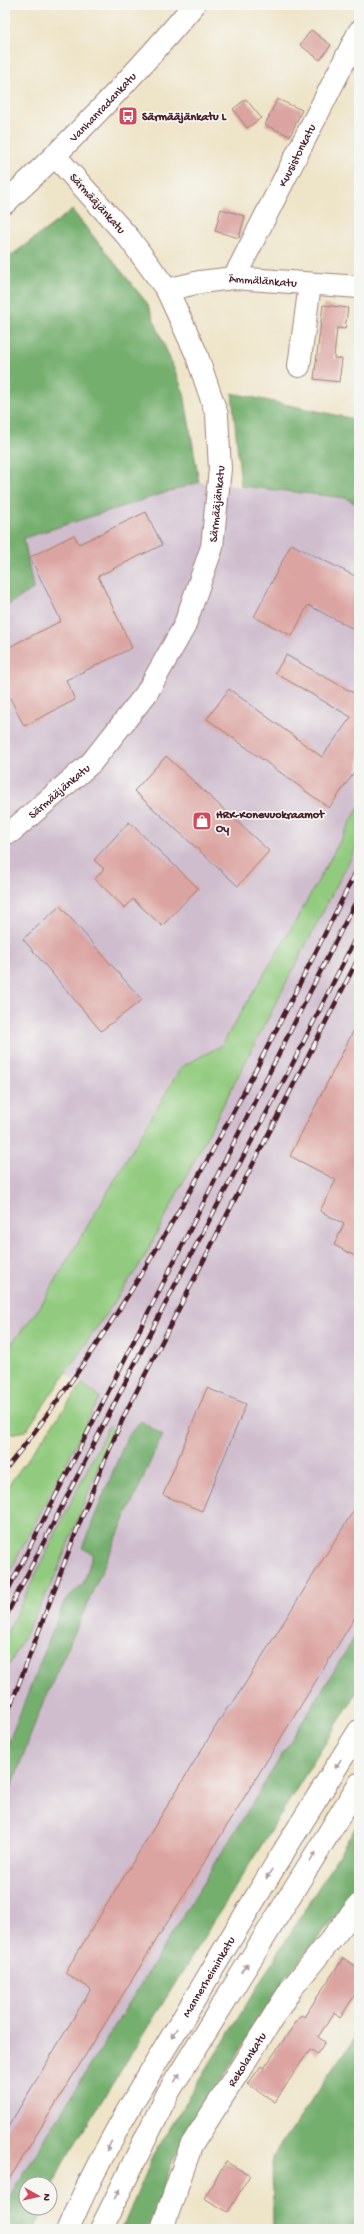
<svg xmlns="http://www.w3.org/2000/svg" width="364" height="2234" font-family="'Gochi Hand',sans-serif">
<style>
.industrial{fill:#cfbdce}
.green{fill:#92cb7f;stroke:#6e7555}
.forest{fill:#75af6e;stroke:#60674c}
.building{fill:#dba4a1}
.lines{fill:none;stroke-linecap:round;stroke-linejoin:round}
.street-casing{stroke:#9c827a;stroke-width:24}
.secondary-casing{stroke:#9c827a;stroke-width:24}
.primary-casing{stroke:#9c827a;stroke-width:24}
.street{stroke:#fff;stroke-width:22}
.secondary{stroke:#fff;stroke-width:22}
.primary{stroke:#fff;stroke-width:22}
.rail-casing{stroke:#4a1f2b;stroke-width:4.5}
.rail{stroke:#f6f6f2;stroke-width:3;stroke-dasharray:9;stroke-linecap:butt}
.oneway{fill:#ae9aa0}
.labels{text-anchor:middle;stroke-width:3.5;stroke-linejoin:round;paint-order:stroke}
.street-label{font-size:12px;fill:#4a1f2b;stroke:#f6f6f2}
.poi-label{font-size:12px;font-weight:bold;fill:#4a1f2b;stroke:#f6f6f2;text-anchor:start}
</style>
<rect width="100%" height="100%" fill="#f6f6f2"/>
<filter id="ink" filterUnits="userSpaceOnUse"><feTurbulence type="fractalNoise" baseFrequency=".025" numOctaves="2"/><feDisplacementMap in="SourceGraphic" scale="8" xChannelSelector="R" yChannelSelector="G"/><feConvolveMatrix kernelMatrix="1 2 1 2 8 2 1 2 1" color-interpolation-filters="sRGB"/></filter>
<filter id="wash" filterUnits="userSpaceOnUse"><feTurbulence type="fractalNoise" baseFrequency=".012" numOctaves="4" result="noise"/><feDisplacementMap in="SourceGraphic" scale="16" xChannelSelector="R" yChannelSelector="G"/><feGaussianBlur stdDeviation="0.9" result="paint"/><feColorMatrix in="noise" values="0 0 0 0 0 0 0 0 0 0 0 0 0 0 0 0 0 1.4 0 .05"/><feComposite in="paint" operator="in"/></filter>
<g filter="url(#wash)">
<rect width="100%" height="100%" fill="#eee4c8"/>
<g class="industrial">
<polygon points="199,482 346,498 359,506 359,807 293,926 221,1046 180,1067 40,1307 5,1352 5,607 33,589 24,538"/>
<polygon points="359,842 359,1630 5,2204 5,1805 38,1715 143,1479 82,1548 93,1554 83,1584 65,1600 5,1751 5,1673 55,1577 113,1429 109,1426 5,1637 5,1581 100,1397 65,1373 143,1260"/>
</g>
<g class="green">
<polygon points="359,807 359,842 143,1260 26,1431 5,1435 5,1352 40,1307 181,1067 221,1046 293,926"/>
<polygon points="82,1384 100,1397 5,1581 5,1490"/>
<polygon points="109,1425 113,1429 55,1577 5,1673 5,1637"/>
</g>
<g class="forest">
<polygon points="72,210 147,303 184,393 199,482 24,538 33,589 5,607 5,260"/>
<polygon points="232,393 359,420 359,506 346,498 241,486"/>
<polygon points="141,1421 162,1435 38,1715 5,1805 5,1751 65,1600 83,1584 93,1554 82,1548 127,1437"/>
<polygon points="359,1630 359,1689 63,2163 50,2194 50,2184 26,2184 26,2208 44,2208 35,2229 5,2229 5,2204"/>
<polygon points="359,1822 359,1888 284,1980 183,2142 171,2165 150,2229 122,2229 154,2154"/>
<polygon points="359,2032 359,2229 273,2229 272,2158"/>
</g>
<g id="blocks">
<g class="building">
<polygon points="311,30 331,45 320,60 300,45"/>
<polygon points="246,99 261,118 247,128 233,109"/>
<polygon points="277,99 302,110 290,136 265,125"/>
<polygon points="221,209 245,216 239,238 215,231"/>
<polygon points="323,305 348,308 345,329 337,328 334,358 342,359 339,382 314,379"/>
<polygon points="146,512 162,545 98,576 132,648 66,680 75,700 24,726 5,688 5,649 61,621 30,557 74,535 79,544"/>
<polygon points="291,544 359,578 359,632 308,605 292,636 254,617"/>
<polygon points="286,655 359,696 359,766 329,808 207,719 229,689 322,757 351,717 275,673"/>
<polygon points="166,756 269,851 238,886 134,791"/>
<polygon points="129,822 198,888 162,926 133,899 125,908 95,879 104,869 94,860"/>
<polygon points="60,906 142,1000 101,1031 23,939"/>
<polygon points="359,1020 359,1258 334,1245 344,1224 320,1211 336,1180 290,1156"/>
<polygon points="207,1388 246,1404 202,1511 163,1495"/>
<polygon points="359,1502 359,1611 5,2186 5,2132 91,1989 65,1973 229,1705 231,1706"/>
<polygon points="343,1958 359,1968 359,1989 340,2018 334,2013 318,2037 325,2042 317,2054 310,2049 275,2102 248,2084 261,2066 264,2068 301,2015 304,2017"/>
<polygon points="226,2162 250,2175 228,2212 204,2198"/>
</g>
</g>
</g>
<g filter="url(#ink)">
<use href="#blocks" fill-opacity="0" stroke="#9c827a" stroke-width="1"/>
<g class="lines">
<defs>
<g id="street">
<path id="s1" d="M234,278L359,32"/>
<path id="s2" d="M167,290L200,282L234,278L359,287"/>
<polyline points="299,366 310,284"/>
<path id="s3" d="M11,832L91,763L146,694L184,627L212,547L220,469L217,415L196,353L167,290L129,238L56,157"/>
<path id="s4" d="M162,2229L191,2146L291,1989L359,1905"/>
</g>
<g id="secondary">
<path id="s5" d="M5,203C72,141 135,75 194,5"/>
</g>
<g id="primary">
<path id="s6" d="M68,2229C100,2153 144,2082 187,2012C243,1917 300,1824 359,1731"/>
<polyline points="101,2229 168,2093 359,1784"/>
</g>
</defs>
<use href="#street" class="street-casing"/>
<use href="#secondary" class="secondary-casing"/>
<use href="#primary" class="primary-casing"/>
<use href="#street" class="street"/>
<use href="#secondary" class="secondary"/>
<use href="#primary" class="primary"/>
<defs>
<g id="rail">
<path d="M5,1470C153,1285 253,1076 359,866"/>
<polyline points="5,1596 359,895"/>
<polyline points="5,1618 176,1283 292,1065 359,931"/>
<path d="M5,1719C46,1617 80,1512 126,1412L359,957"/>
</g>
</defs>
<use href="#rail" class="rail-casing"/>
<use href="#rail" class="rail"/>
</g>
<defs><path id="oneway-solid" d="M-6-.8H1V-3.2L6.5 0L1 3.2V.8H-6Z"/></defs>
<g class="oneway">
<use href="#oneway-solid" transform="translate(338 1764) rotate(122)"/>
<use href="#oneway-solid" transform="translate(313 1857) rotate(-58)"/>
<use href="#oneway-solid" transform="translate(269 1874) rotate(121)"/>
<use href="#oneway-solid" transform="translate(245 1968) rotate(-58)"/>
<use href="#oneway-solid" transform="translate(174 2033) rotate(121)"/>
<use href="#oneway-solid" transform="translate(177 2078) rotate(-58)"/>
<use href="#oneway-solid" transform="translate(109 2146) rotate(118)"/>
<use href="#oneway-solid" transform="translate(117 2194) rotate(-63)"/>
</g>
</g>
<defs>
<symbol id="bus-square" viewBox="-11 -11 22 22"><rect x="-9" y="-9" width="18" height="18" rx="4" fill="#d1495b" stroke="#f6f6f2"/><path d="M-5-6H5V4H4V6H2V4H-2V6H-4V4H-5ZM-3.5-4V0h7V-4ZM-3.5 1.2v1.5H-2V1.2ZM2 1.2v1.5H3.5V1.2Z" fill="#fff"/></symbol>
<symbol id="shop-square" viewBox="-11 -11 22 22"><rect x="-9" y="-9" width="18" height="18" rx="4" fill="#d1495b" stroke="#f6f6f2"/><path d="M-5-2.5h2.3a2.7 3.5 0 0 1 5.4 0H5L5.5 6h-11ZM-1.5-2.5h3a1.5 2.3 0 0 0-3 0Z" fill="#fff"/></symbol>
</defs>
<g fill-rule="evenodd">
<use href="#bus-square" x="117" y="105" width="22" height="22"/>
<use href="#shop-square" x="191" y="810" width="22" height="22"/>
</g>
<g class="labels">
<g class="street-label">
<text dy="4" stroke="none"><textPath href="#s5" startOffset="137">Vanhanradankatu</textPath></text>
<text dy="4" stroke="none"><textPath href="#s1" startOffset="138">Kuusistonkatu</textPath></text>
<text transform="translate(98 203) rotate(48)" y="4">Särmääjänkatu</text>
<text dy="4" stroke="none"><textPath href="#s2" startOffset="97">Ämmälänkatu</textPath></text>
<text dy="4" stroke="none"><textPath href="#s3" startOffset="399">Särmääjänkatu</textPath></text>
<text dy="4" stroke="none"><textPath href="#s3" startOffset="63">Särmääjänkatu</textPath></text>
<text dy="4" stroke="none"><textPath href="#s6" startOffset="289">Mannerheiminkatu</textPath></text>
<text dy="4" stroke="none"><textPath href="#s4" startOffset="191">Rekolankatu</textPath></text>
</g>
<g class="poi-label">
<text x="142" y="120">Särmääjänkatu L</text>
<text x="216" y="818">HRK-Konevuokraamot<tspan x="216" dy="14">Oy</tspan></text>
</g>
</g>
<rect width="364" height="2234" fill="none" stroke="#f6f6f2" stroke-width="20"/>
<g transform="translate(38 2196) rotate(98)"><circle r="19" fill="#f6f6f2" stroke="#b1a0a2"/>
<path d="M0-3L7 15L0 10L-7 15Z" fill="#d1495b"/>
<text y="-6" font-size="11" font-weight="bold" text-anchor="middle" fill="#4a1f2b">N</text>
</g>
</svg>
